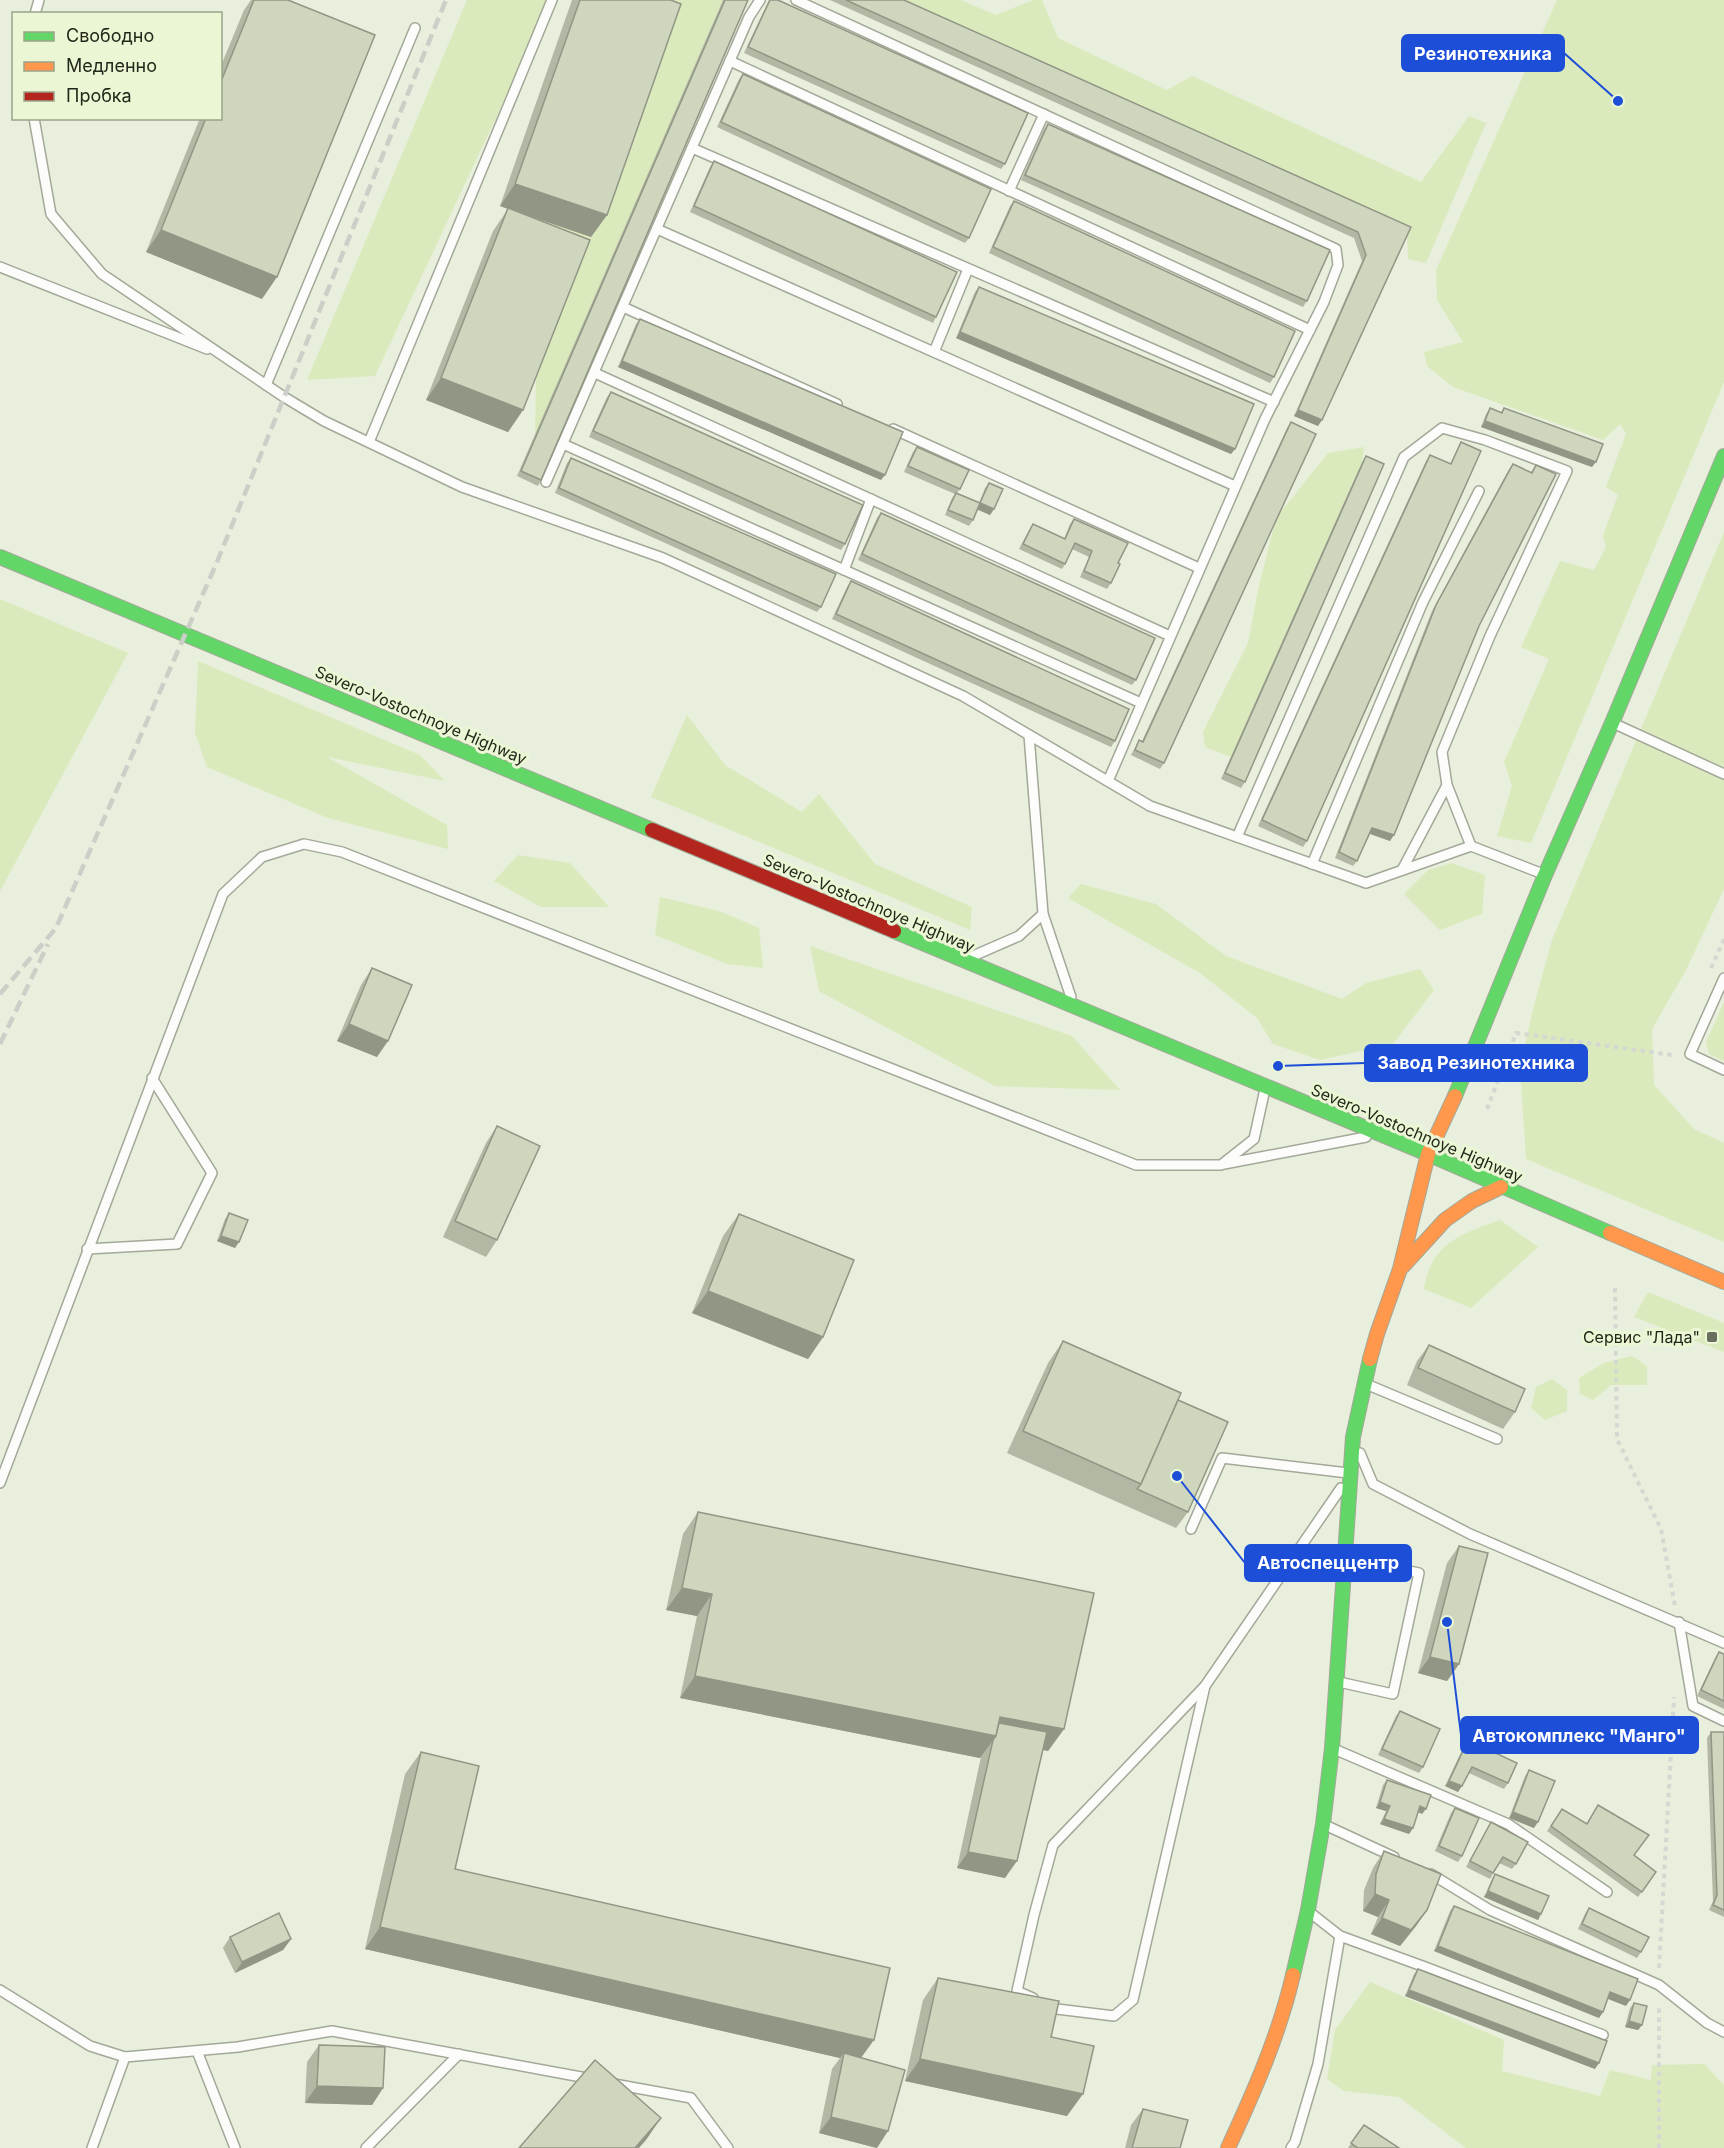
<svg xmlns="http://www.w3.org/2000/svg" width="1724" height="2148" font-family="Inter,sans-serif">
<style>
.green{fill:#dbeabc}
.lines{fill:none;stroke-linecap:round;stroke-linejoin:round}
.lane-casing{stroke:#a3a899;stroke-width:12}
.fast-casing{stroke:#a3a899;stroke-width:16}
.slow-casing{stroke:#a3a899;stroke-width:16}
.jam-casing{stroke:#a3a899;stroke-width:16}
.path{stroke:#d5d7d1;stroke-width:4;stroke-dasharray:4.5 4.5;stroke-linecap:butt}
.lane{stroke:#fcfdfa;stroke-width:9}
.fast{stroke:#63d668;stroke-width:14}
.slow{stroke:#ff974d;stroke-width:14}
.jam{stroke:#b3261e;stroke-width:14}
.rail{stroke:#cccec8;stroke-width:4.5;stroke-dasharray:12 6;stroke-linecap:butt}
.wall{fill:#b2b8a3}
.shaded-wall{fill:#919685}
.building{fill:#cfd6be;stroke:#919685;stroke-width:1.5}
.poi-dot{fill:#686d5e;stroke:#ebf7d4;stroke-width:2}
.labels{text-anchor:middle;stroke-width:6;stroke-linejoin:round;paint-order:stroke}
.street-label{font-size:16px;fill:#23271a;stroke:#ebf7d4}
.poi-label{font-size:16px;fill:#23271a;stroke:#ebf7d4;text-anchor:end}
.leader{fill:none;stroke:#1d4ed8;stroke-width:2}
.callout-dot{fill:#1d4ed8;stroke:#ebf7d4;stroke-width:2}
.callout{fill:#1d4ed8;stroke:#1d4ed8;stroke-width:2}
.callout-label{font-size:18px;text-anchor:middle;font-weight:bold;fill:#fff}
</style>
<rect width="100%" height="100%" fill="#e8efdc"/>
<g class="green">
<polygon points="467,0 551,0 375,376 307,380"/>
<polygon points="611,0 723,0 535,436 536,377 502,401 486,269 529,206"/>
<polygon points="888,0 961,0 996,15 1033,0 1042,0 1058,38 1167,90 1192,76 1421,182 1469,116 1486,123 1426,263 1408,259 1407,233"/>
<polygon points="1557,0 1724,0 1724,382 1531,843 1497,836 1512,786 1504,762 1549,659 1521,647 1560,561 1594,570 1606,547 1603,536 1618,495 1606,487 1626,434 1620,424 1603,440 1453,387 1427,366 1424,352 1463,342 1437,300 1436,270"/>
<polygon points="1364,447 1362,462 1231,757 1205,747 1203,732 1248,643 1258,590 1276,518 1328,453"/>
<polygon points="1724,532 1724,889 1686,970 1652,1029 1654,1085 1694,1129 1724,1143 1724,1242 1526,1159 1520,1068 1533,1009 1552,940"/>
<polygon points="0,599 128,653 0,891"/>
<polygon points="198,661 420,755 445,781 327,757 447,825 448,849 328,818 207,767 195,733"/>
<polygon points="687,715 725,765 802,812 819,794 875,864 972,907 970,930 651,797"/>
<polygon points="518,855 570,863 609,907 541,907 494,881"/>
<polygon points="1452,863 1485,875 1482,914 1440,930 1404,894 1428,870"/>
<polygon points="1081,884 1156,904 1226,956 1342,999 1366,983 1420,969 1434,990 1393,1044 1320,1060 1273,1044 1257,1018 1200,973 1068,898"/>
<polygon points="660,897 719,911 759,928 763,968 727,964 655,935"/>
<polygon points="810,946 1072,1036 1120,1090 995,1086 819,991"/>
<polygon points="1724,1002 1724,1061 1709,1054 1706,1042"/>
<path d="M1500,1220L1538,1247L1471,1308L1424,1289C1431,1243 1461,1234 1500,1220Z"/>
<polygon points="1648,1292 1724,1323 1724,1352 1634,1317"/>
<polygon points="1632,1356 1647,1366 1647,1385 1611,1385 1593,1400 1580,1394 1579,1378 1604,1363"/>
<polygon points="1552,1379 1567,1390 1567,1411 1545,1420 1531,1408 1536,1387"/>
<polygon points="1370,1982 1504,2040 1502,2071 1600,2096 1610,2070 1651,2080 1652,2065 1704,2064 1724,2085 1724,2148 1466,2148 1399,2097 1344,2091 1327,2079 1335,2030"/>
</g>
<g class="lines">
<defs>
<g id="lane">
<polyline points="796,0 1336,249 1338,265 1324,302 1265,419 1108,781"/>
<polyline points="35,14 39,0"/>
<polyline points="730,61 1310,330"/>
<polyline points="34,118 51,214 102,274 284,397 324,421 462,487 663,558 963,696 1150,806 1366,883 1471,846 1543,874"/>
<polyline points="692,148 1274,402"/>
<polyline points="1009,191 1044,114"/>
<polyline points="657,229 1235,486"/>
<polyline points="0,267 207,349"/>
<polyline points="623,307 837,404"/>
<polyline points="934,352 968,269"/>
<polyline points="595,373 1170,636"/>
<polyline points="266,385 415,28"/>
<polyline points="893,429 1199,568"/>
<polyline points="369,442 552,0"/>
<polyline points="563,444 1141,703"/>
<polyline points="546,482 749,17 760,0"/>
<polyline points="844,570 871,499"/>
<polyline points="1615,724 1724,774"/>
<polyline points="1237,837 1404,457 1442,428 1485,440 1567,471 1490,636 1442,752 1447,785 1471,846"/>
<polyline points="1312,864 1423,602 1479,491"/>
<polyline points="1402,870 1447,785"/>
<polyline points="1043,914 1071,997"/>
<polyline points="973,956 1019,936 1043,914 1029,735"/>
<polyline points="1724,978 1690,1054 1724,1070"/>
<polyline points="1224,1164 1366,1137"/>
<polyline points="87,1249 177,1244 212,1173 152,1078"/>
<polyline points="1366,1384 1497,1439"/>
<polyline points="1360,1453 1373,1484 1470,1534 1724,1643"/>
<polyline points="0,1483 223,894 262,857 304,844 342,852 1136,1165 1221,1165 1254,1139 1265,1089"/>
<polyline points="1191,1529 1222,1458 1348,1473"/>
<polyline points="1679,1622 1693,1706 1724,1721"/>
<polyline points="1339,1682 1393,1694 1419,1573 1347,1558"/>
<polyline points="1334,1749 1508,1824 1607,1892"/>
<polyline points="1325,1825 1394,1857"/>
<polyline points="1431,1874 1490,1910 1659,1985 1707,2023 1724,2032"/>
<polyline points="1312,1914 1340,1936 1425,1967 1603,2035"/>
<polyline points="0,1990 90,2046 125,2057 238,2047 332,2031 592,2079"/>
<polyline points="1033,1998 1017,1991 1034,1915 1053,1845 1205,1686 1341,1488"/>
<polyline points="1048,2005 1057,2009 1114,2016 1133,2000 1205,1686"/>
<polyline points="197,2051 235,2148"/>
<polyline points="614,2084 691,2098 728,2148"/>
<polyline points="92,2148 125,2057"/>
<polyline points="366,2148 459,2054"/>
<polyline points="1291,2148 1295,2142 1318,2064 1340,1936"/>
</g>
<g id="fast">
<polyline points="0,557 652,830"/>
<polyline points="894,931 1428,1154 1610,1233"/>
<polyline points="1455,1096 1545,875 1612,723 1724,456"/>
<polyline points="1293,1975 1308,1910 1323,1824 1332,1748 1353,1437 1370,1359"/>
</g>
<g id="slow">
<polyline points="1610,1233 1724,1282"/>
<polyline points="1403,1266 1445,1220 1472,1201 1501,1187"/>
<polyline points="1370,1359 1377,1334 1400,1269 1428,1154 1455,1096"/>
<path d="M1228,2148C1254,2092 1279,2035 1293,1975"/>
</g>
<polyline id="jam" points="652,830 894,931"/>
</defs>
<use href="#lane" class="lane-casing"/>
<use href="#fast" class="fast-casing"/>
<use href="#slow" class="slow-casing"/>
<use href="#jam" class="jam-casing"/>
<g class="path">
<polyline points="1711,968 1724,939"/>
<polyline points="1487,1109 1516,1033 1672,1055 1674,1052"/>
<polyline points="1615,1288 1617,1439 1661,1529 1675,1606"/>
<polyline points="1659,1968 1674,1697"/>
<polyline points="1659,2148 1659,2006"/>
</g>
<use href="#lane" class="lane"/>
<use href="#fast" class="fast"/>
<use href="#slow" class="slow"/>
<use href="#jam" class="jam"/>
<g class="rail">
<polyline points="0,994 56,928 217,562 446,0"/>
<polyline points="0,1044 48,944"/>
</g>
</g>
<g class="wall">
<polygon points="251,0 288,0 262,299 146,252 200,118 220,118 220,68 244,10"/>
<polygon points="572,0 671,0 607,215 591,237 512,210 523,410 508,432 426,400 493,231 508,209 500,206"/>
<polygon points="723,0 748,0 541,480 538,486 517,476"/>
<polygon points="769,0 778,0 1005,164 1001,169 744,53"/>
<polygon points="830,0 904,0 1411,227 1318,426 1294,416 1362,261 1354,238"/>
<polygon points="743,74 969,238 965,243 717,127 739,79"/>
<polygon points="1048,124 1307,301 1303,307 1021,180 1044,129"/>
<polygon points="714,161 936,317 933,323 690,212 710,167"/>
<polygon points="1014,201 1274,377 1270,383 989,253 1010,206"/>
<polygon points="979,287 1235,449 1231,454 956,338 975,292"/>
<polygon points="640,319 881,480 618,367 636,324"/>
<polygon points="611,392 845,544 841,550 589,437 607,397"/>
<polygon points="1490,408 1501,412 1504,408 1592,467 1481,427 1486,414"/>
<polygon points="1291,422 1164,763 1160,769 1131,755 1139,740 1142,741 1287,428"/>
<polygon points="1461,442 1307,841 1303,847 1258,826 1426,461 1430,455 1450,464"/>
<polygon points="917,447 960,489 957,493 979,503 985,488 989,483 994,509 990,515 978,509 973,520 969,526 945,515 952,498 955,494 904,472 913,452"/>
<polygon points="1366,456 1245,782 1241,788 1221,779 1362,462"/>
<polygon points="571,458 821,607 817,612 555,493 567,463"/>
<polygon points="1513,464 1531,472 1536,465 1479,626 1390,841 1370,834 1357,861 1353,866 1335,858 1432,611 1509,469"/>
<polygon points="881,513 1136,680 1132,685 858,560 877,518"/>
<polygon points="1074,519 1118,563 1111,583 1107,589 1080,577 1089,557 1072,549 1065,564 1062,569 1019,549 1029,530 1033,524 1064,539 1070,524"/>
<polygon points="851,581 1115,741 1111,747 832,619 847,587"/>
<polygon points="372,968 377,1057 337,1041 361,985"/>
<polygon points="497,1126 497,1240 486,1257 443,1237 486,1143"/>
<polygon points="229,1213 235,1248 217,1241 225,1219"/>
<polygon points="739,1214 823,1337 808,1359 692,1313 723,1236"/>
<polygon points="1063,1341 1188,1512 1176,1528 1007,1453 1048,1363"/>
<polygon points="1429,1345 1515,1412 1503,1429 1407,1385 1417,1361"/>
<polygon points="698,1512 1064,1729 1048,1751 1043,1750 1005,1878 957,1868 981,1757 980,1758 680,1698 697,1616 666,1610 683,1534"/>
<polygon points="1459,1546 1459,1664 1447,1681 1418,1673 1447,1563"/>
<polygon points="1719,1652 1724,1654 1724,1709 1697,1696 1715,1658"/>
<polygon points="1400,1711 1423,1767 1419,1773 1378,1755 1396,1716"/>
<polygon points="1711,1732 1724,1732 1724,1917 1709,1910 1713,1901 1707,1738"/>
<polygon points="1468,1740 1508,1783 1504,1789 1469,1773 1458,1792 1445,1786 1464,1746"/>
<polygon points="421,1752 455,1869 861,2058 877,2148 819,2133 832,2069 840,2058 365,1949 405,1774"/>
<polygon points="1529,1770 1534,1828 1509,1818 1525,1776"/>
<polygon points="1387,1780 1422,1814 1418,1812 1413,1828 1409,1834 1380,1824 1386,1811 1376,1808 1383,1785"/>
<polygon points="1598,1805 1634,1855 1656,1872 1638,1897 1547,1831 1562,1809 1587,1824"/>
<polygon points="1455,1808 1462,1856 1458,1862 1435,1851 1451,1813"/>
<polygon points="1491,1822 1516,1864 1512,1869 1499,1863 1490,1879 1466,1867"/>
<polygon points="1384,1851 1427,1910 1416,1926 1400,1946 1371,1934 1378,1917 1363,1911 1364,1890 1373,1868"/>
<polygon points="1495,1874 1541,1914 1538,1920 1484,1897 1492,1879"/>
<polygon points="1454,1906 1626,2006 1608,1999 1603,2012 1599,2018 1434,1951 1450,1911"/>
<polygon points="1589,1908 1641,1952 1637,1958 1578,1929 1585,1914"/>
<polygon points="230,1937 291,1939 283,1950 235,1973 223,1948"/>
<polygon points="1418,1969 1595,2069 1405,1996 1414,1974"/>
<polygon points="938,1978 1051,2037 1067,2116 905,2081 923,2000"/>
<polygon points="1634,2003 1642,2025 1638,2030 1625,2027 1630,2008"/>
<polygon points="319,2045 383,2088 372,2105 305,2103 307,2062"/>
<polygon points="1143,2109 1180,2148 1125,2148 1131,2125"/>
<polygon points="1364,2125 1399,2148 1348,2148"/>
</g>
<g class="shaded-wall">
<polygon points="515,184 607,215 591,237 500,206"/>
<polygon points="161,230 277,277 262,299 146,252"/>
<polygon points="960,332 1235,449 1231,454 956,338"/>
<polygon points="622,361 885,475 881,480 618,367"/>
<polygon points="441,378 523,410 508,432 426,400"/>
<polygon points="1298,410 1322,420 1318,426 1294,416"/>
<polygon points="1485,421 1596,462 1592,467 1481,427"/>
<polygon points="980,503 994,509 990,515 976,509"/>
<polygon points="1372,828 1394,835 1390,841 1368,833"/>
<polygon points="349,1024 388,1041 377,1057 337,1041"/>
<polygon points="221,1236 239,1242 235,1248 217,1241"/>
<polygon points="708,1291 823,1337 808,1359 692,1313"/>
<polygon points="682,1588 712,1594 697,1616 666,1610"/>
<polygon points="1430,1657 1459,1664 1447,1681 1418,1673"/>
<polygon points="695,1676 1000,1717 1064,1729 1048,1751 993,1740 980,1758 680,1698"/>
<polygon points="1449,1781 1462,1786 1458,1792 1445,1786"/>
<polygon points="1380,1802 1390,1806 1386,1811 1376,1808"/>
<polygon points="1420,1806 1426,1809 1422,1814 1416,1811"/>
<polygon points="1513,1812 1538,1822 1534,1828 1509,1818"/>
<polygon points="1384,1819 1413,1828 1409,1834 1380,1824"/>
<polygon points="968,1852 1017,1861 1005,1878 957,1868"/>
<polygon points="1488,1891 1541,1914 1538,1920 1484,1897"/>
<polygon points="1375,1894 1389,1900 1378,1917 1363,1911"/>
<polygon points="1427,1910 1416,1926 1400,1946 1371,1934 1382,1918"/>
<polygon points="380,1927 874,2040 858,2062 844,2053 840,2058 365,1949"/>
<polygon points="291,1939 283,1950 235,1973 242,1962"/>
<polygon points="1438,1946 1603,2012 1599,2018 1434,1951"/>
<polygon points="1409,1990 1599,2063 1595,2069 1405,1996"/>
<polygon points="1610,1992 1630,2000 1626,2006 1606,1998"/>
<polygon points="1629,2021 1642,2025 1638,2030 1625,2027"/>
<polygon points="920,2059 1083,2094 1067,2116 905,2081"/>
<polygon points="317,2086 383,2088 372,2105 305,2103"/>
<polygon points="831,2117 888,2131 877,2148 819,2133"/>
<polygon points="661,2118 646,2140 639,2148 635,2148"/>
</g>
<g class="building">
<polygon points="254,0 288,0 375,35 277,277 161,230 206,118 220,118 220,84"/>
<polygon points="580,0 671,0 681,4 607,215 515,184"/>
<polygon points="725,0 748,0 541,480 521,471"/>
<polygon points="770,0 778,0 1028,113 1005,164 748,47"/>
<polygon points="846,0 904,0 1411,227 1322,420 1298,410 1366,255 1358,232"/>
<polygon points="743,74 991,189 969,238 721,122"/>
<polygon points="1048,124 1330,250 1307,301 1025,175"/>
<polygon points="714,161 957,272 936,317 694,206"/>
<polygon points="1014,201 1295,331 1274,377 993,247"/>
<polygon points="508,208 590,240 523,410 441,378"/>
<polygon points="979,287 1254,404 1235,449 960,332"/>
<polygon points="640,319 903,432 885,475 622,361"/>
<polygon points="611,392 863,505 845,544 593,431"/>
<polygon points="1490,408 1502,413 1504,408 1603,444 1596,462 1485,421"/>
<polygon points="1291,422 1316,434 1164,763 1135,750 1139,740 1143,742"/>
<polygon points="1461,442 1481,451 1307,841 1262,820 1430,455 1451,464"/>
<polygon points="917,447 969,470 960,489 908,466"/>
<polygon points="1366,456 1384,464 1245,782 1225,773"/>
<polygon points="571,458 836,574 821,607 559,488"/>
<polygon points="1513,464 1532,473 1536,465 1556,474 1479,626 1394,835 1372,828 1357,861 1339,852 1436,605"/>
<polygon points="989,483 1003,489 994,509 980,503"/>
<polygon points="956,493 980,503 973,520 948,510"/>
<polygon points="881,513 1155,638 1136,680 862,554"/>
<polygon points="1074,519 1128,543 1118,563 1120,564 1111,583 1084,571 1092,551 1075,543 1065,564 1023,544 1033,524 1065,539"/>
<polygon points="851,581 1129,709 1115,741 836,614"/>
<polygon points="372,968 412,985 388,1041 349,1024"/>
<polygon points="497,1126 540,1146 497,1240 455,1221"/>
<polygon points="229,1213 248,1220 239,1242 221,1236"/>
<polygon points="739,1214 854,1260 823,1337 708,1291"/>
<polygon points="1063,1341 1181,1393 1141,1484 1023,1431"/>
<polygon points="1429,1345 1525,1389 1515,1412 1418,1368"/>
<polygon points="1178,1400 1228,1422 1188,1512 1137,1489 1141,1484"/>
<polygon points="698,1512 1094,1593 1064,1729 1000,1717 996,1736 695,1676 712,1594 682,1588"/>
<polygon points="1459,1546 1488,1553 1459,1664 1430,1657"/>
<polygon points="1719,1652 1724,1654 1724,1701 1701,1690"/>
<polygon points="1400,1711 1440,1729 1423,1767 1382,1749"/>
<polygon points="999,1723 1047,1732 1017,1861 968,1852 993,1740 996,1736"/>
<polygon points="1711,1732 1724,1732 1724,1910 1713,1905 1717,1895"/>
<polygon points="1468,1740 1517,1763 1508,1783 1472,1767 1462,1786 1449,1781"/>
<polygon points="421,1752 479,1766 455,1869 890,1968 874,2040 380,1927"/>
<polygon points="1529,1770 1555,1781 1538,1822 1513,1812"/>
<polygon points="1387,1780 1431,1795 1426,1809 1420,1806 1413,1828 1384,1819 1390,1806 1380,1802"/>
<polygon points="1598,1805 1649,1835 1634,1855 1656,1872 1642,1892 1551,1826 1562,1809 1587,1824"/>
<polygon points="1455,1808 1479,1818 1462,1856 1439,1846"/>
<polygon points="1491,1822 1528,1842 1516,1864 1503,1857 1493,1873 1470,1861"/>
<polygon points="1384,1851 1441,1874 1427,1910 1411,1930 1382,1918 1389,1900 1375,1894 1376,1874"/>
<polygon points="1495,1874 1549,1896 1541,1914 1488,1891"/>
<polygon points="1454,1906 1638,1979 1630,2000 1610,1992 1603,2012 1438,1946"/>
<polygon points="1589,1908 1649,1937 1641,1952 1582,1924"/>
<polygon points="279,1913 291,1939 242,1962 230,1937"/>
<polygon points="1418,1969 1607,2041 1599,2063 1409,1990"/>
<polygon points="938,1978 1059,2001 1051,2037 1094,2046 1083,2094 920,2059"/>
<polygon points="1634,2003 1647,2006 1642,2025 1629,2021"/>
<polygon points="319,2045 385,2047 383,2088 317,2086"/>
<polygon points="844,2053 905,2070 888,2131 831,2117"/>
<polygon points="595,2060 661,2118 635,2148 519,2148"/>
<polygon points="1143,2109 1188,2120 1180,2148 1132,2148"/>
<polygon points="1364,2125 1399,2148 1358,2148 1351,2143"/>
</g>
<rect class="poi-dot" x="1706" y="1331" width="12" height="12" rx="3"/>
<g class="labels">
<g class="street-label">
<text transform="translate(421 715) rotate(23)" y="6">Severo-Vostochnoye Highway</text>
<text transform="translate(869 903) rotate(23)" y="6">Severo-Vostochnoye Highway</text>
<text transform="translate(1417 1133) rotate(23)" y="6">Severo-Vostochnoye Highway</text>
</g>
<g class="poi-label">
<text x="1700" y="1343">Сервис "Лада"</text>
</g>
</g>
<path class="leader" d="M1618 101L1564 53M1278 1066L1365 1063M1177 1476L1245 1563M1447 1622L1461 1735"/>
<g class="callout-dot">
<circle cx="1618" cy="101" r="6"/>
<circle cx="1278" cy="1066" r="6"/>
<circle cx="1177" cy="1476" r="6"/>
<circle cx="1447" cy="1622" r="6"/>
</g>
<g class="callout">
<rect x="1402" y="35" width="162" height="36" rx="6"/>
<rect x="1365" y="1045" width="222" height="36" rx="6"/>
<rect x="1245" y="1545" width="166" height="36" rx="6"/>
<rect x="1461" y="1717" width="237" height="36" rx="6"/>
</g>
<g class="callout-label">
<text x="1483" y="60">Резинотехника</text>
<text x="1476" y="1069">Завод Резинотехника</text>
<text x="1328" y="1569">Автоспеццентр</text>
<text x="1579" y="1742">Автокомплекс "Манго"</text>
</g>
<rect x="12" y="12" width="210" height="108" fill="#ebf7d4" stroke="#9ba48a" stroke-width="1.5"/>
<rect x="24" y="32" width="30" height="9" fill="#63d668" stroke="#9ba48a" stroke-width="1.5"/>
<text x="66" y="42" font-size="18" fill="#23271a">Свободно</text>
<rect x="24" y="62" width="30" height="9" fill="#ff974d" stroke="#9ba48a" stroke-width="1.5"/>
<text x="66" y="72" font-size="18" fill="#23271a">Медленно</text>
<rect x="24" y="92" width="30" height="9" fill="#b3261e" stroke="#9ba48a" stroke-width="1.5"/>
<text x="66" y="102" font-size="18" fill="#23271a">Пробка</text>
</svg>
